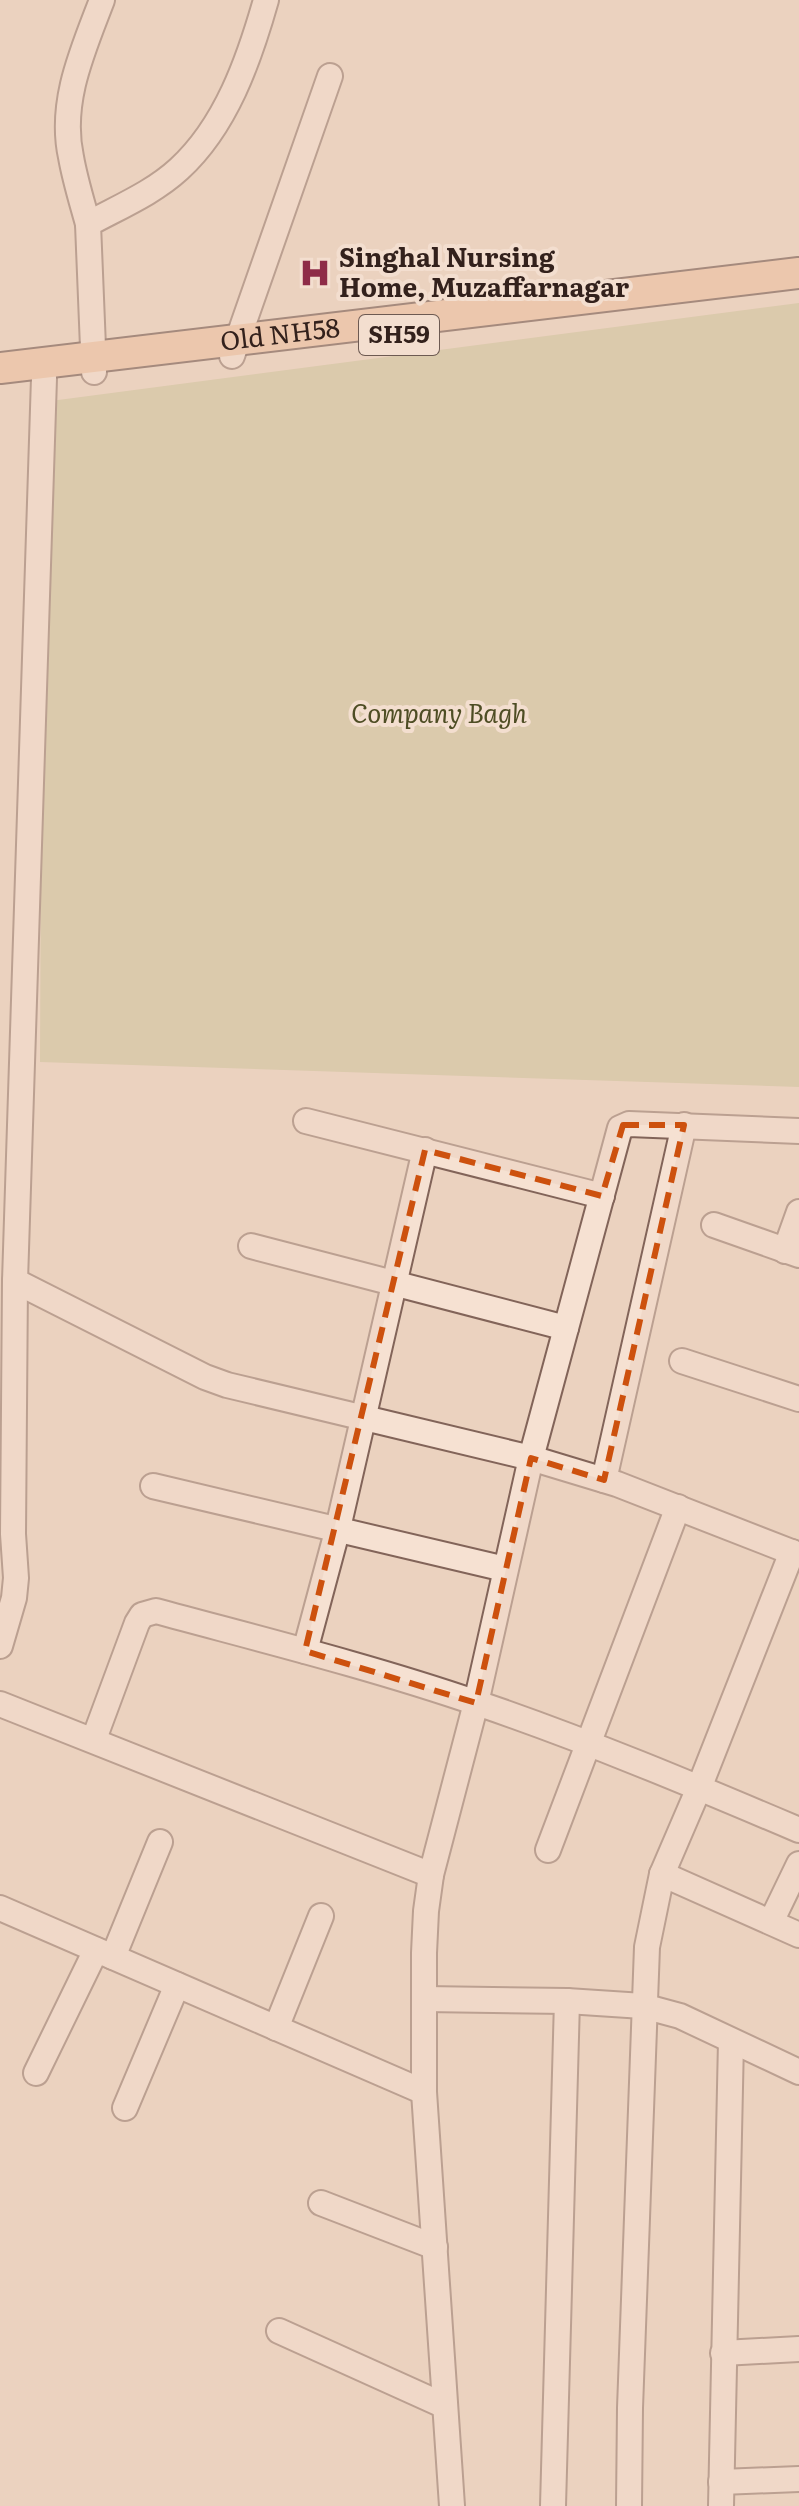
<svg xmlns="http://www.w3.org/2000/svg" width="799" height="2506" font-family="Literata,serif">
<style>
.green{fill:#c8c094}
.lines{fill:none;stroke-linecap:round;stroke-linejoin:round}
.minor-casing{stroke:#826459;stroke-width:28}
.major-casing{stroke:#50342d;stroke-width:34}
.minor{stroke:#f6e1d2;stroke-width:24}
.major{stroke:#edbb98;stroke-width:30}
.marked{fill:none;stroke:#cd510e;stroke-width:6;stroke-dasharray:16 10;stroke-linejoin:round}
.labels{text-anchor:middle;stroke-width:8;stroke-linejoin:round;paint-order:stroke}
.shield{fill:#f3decf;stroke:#6d5a52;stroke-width:2}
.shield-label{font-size:24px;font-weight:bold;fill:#33211c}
.poi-label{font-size:26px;font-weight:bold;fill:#33211c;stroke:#f3decf;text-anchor:start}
.street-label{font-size:26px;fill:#33211c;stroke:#f3decf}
.park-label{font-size:26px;font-style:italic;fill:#4e4d24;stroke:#f3decf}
</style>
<rect width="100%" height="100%" fill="#ebd2bf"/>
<polygon class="green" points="799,303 799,1087 40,1062 43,402"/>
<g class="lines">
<defs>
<g id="minor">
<path d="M88,224C82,202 75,180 71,157C59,102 83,50 102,0"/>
<polyline points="232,356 330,76"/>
<path d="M94,372L88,224C119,207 153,193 179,169C226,126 249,60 266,0"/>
<polyline points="306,1121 602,1196"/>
<polyline points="714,1225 799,1255"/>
<polyline points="251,1246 566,1328"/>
<polyline points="785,1251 799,1212"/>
<polyline points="15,1281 205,1377 227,1385 531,1458 617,1484 799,1555"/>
<polyline points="682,1361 799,1399"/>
<polyline points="604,1480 684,1125"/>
<polyline points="153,1486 505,1569"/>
<polyline points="0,1646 14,1598 16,1578 13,1534 15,1281 44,378"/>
<polyline points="305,1651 338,1528 425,1150"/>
<polyline points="0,1704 431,1875"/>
<path d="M94,1739L137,1623L142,1615L156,1611C263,1640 372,1667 477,1703C586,1740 693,1785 799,1830"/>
<polyline points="548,1850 678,1507"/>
<polyline points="662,1874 799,1935"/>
<polyline points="0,1908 424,2092"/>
<polyline points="771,1922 799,1864"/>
<polyline points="113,1957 160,1842"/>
<polyline points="424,1999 567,2001 643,2006 680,2016 799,2072"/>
<polyline points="276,2028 321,1916"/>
<polyline points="36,2073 96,1950"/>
<polyline points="125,2108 177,1985"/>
<polyline points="321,2203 435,2247"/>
<polyline points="279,2331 445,2406"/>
<polyline points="723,2353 799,2349"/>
<polyline points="721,2482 799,2479"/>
<polyline points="452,2506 424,2092 424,1953 426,1911 431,1875 476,1703 531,1458 620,1128 629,1124 799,1131"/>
<polyline points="553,2506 567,2001"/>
<polyline points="629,2506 630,2408 647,1947 662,1874 699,1788 792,1552"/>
<polyline points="721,2506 731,2041"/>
</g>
<g id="major">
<path id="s1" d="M0,368L799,273"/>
</g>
</defs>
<use href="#minor" class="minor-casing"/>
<use href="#major" class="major-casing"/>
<use href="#minor" class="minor"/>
<use href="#major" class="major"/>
</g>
<path d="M0 0H799V2506H0ZM623,1125H684L604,1480L531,1458L476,1703L305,1651L425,1150L602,1196Z" fill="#ebd2bf" fill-opacity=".55" fill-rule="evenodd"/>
<path class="marked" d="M623,1125H684L604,1480L531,1458L476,1703L305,1651L425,1150L602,1196Z"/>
<defs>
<symbol id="hospital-bare" viewBox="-9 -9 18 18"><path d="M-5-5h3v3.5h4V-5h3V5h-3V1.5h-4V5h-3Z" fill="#8e2c48" stroke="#f3decf" stroke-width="2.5" paint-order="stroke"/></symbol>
</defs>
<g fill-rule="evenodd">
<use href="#hospital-bare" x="293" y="251" width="44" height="44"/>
</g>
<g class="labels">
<rect class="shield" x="359" y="315" width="80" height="40" rx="6"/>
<g class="shield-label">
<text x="399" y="343">SH59</text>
</g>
<g class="poi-label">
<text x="339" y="267">Singhal Nursing<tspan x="339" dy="30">Home, Muzaffarnagar</tspan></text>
</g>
<g class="street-label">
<text dy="9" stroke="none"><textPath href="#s1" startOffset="282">Old NH58</textPath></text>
</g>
<g class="park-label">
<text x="439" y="723">Company Bagh</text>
</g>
</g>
</svg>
